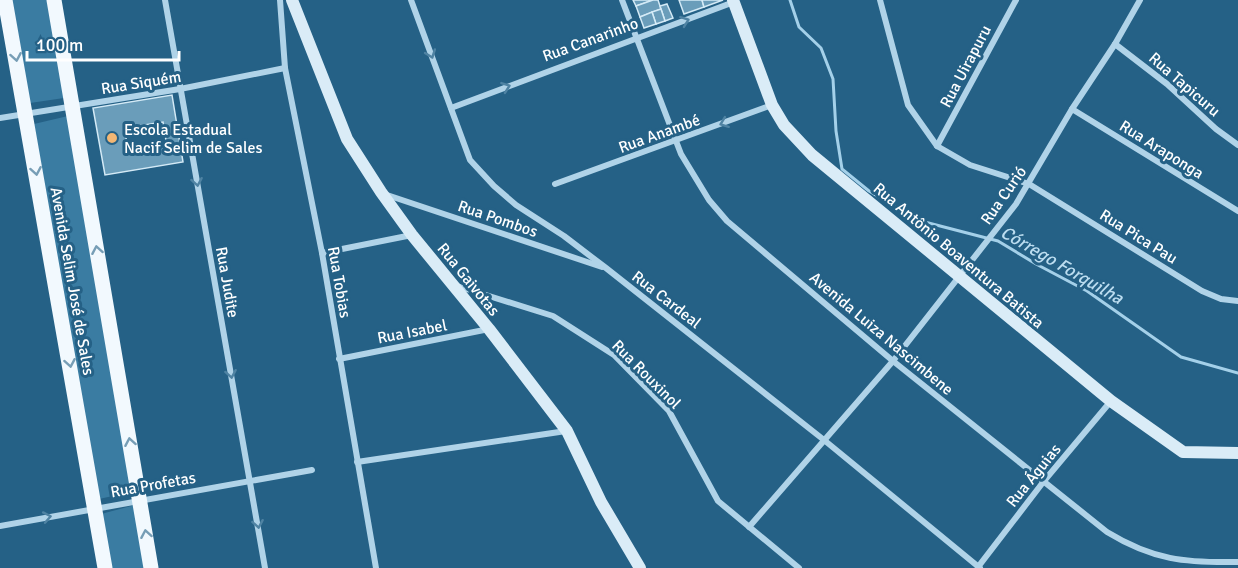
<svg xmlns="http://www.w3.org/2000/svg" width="1238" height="568" font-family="Signika,sans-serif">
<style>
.green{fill:#3a7ca2}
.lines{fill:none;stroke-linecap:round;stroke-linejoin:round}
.stream{stroke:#a4d0e9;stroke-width:3}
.building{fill:#6a9dba;stroke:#d4eaf6;stroke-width:1.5;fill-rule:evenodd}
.street{stroke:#b0d3e8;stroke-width:6}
.secondary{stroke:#daecf7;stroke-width:12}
.primary{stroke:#f2f9fe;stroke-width:15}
.oneway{stroke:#4f83a3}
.oneway2{stroke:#779eb6}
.poi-dot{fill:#f2b774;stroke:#256186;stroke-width:2}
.labels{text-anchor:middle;stroke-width:6;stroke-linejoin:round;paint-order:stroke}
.street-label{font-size:16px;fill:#fff;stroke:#256186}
.poi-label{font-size:16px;fill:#fff;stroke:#256186;text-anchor:start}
.water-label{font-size:18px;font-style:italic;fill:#bcddf0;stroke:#256186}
</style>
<rect width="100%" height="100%" fill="#256186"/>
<g class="green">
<polygon points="12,0 47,0 64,98 30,103"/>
<polygon points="68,116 131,492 99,499 34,124"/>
<polygon points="135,505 146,568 111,568 101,514"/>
</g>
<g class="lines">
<polyline class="stream" points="790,0 799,27 821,48 833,79 836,131 842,169 869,191 917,220 998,241 1036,264 1087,291 1181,357 1238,373"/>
</g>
<g class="building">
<polygon points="633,0 653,0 636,6"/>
<polygon points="653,0 658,0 661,9 640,17 636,6"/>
<polygon points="679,0 702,0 704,7 684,14"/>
<polygon points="702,0 723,0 704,7"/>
<polygon points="667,4 673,18 665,21 660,6"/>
<polygon points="661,9 665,21 656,24 652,12"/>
<polygon points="652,12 656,24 644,28 640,17"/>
<path d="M172,95L183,162L105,175L93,108ZM163,122L167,147L129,153L124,128Z"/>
</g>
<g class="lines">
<g class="street">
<polyline points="165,0 265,568"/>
<polyline points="280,0 285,68 322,253 376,568"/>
<polyline points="411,0 470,160 494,186 516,205 564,236 606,268 824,440 980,568"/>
<path d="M622,0L681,154L709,200L727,221L893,361L1107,532C1153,560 1185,563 1238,562"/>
<polyline points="880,0 908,105 937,146 970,165 1029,184 1202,291 1221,299 1238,301"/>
<polyline points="1115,44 1167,84 1216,129 1238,145"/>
<polyline points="451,108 734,2"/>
<polyline points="1072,109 1238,211"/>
<polyline points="0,118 180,89 285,68"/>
<polyline points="937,146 1016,0"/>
<polyline points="555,184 772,105"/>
<polyline points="384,194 602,267"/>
<polyline points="322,253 412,235"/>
<polyline points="457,286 553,316 614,355 669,411 718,501 799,568"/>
<polyline points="339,359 489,329"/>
<polyline points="357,462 566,431"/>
<polyline points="0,526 312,470"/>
<polyline points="749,527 893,361 1016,204 1072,109 1115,44 1140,0"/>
<polyline points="978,567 1044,481 1111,401"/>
</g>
<g class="secondary">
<polyline points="292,0 347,139 381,192 412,235 489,329 567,431 601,502 640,568"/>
<polyline points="733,0 772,105 784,125 812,155 1111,401 1183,452 1238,453"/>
</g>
<g class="primary">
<polyline points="5,0 105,568"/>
<polyline points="54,0 151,568"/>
</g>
</g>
<defs><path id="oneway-chevron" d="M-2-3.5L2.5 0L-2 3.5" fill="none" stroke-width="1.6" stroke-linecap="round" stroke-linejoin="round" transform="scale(1.5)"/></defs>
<g class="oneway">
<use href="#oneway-chevron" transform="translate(685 21) rotate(-20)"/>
<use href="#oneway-chevron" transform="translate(431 54) rotate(70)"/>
<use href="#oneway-chevron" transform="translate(506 87) rotate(-20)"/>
<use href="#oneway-chevron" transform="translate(724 123) rotate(159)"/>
<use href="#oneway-chevron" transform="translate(197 182) rotate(80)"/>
<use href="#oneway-chevron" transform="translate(231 374) rotate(80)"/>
<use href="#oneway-chevron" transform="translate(47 517) rotate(-11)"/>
<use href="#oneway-chevron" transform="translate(258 524) rotate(80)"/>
</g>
<g class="oneway2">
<use href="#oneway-chevron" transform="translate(16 57) rotate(80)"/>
<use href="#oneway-chevron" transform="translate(36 171) rotate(80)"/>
<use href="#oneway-chevron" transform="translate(97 250) rotate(-100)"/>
<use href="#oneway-chevron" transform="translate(70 363) rotate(80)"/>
<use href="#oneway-chevron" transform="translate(130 442) rotate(-100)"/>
<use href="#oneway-chevron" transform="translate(146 534) rotate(-100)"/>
</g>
<circle class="poi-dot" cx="112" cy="138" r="6"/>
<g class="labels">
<g class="street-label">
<text transform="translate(590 39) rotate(-20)" y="6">Rua Canarinho</text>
<text transform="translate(965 66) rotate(-62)" y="6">Rua Uirapuru</text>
<text transform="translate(141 82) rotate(-9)" y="6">Rua Siquém</text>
<text transform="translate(1185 84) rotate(41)" y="6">Rua Tapicuru</text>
<text transform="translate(659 133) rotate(-20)" y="6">Rua Anambé</text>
<text transform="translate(1162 149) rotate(32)" y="6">Rua Araponga</text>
<text transform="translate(1003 195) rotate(-55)" y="6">Rua Curió</text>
<text transform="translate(498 218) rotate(19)" y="6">Rua Pombos</text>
<text transform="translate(1139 236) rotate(32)" y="6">Rua Pica Pau</text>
<text transform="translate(959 255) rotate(40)" y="6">Rua Antônio Boaventura Batista</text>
<text transform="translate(469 279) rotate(51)" y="6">Rua Gaivotas</text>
<text transform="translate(73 281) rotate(80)" y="6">Avenida Selim José de Sales</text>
<text transform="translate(228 282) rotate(80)" y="6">Rua Judite</text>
<text transform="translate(340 282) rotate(80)" y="6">Rua Tobias</text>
<text transform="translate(667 299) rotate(38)" y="6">Rua Cardeal</text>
<text transform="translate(412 331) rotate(-11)" y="6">Rua Isabel</text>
<text transform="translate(882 333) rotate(40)" y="6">Avenida Luiza Nascimbene</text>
<text transform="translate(647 374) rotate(45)" y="6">Rua Rouxinol</text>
<text transform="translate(1033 475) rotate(-51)" y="6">Rua Águias</text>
<text transform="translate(153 484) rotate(-10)" y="6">Rua Profetas</text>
</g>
<g class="poi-label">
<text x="124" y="135">Escola Estadual<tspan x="124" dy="18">Nacif Selim de Sales</tspan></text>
</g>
<g class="water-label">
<text transform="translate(1062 265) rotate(30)" y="6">Córrego Forquilha</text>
</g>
</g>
<path d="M27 51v9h152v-9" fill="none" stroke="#ffffff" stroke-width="3"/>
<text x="36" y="51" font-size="18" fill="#ffffff" stroke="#256186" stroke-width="4.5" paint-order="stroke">100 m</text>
</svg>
